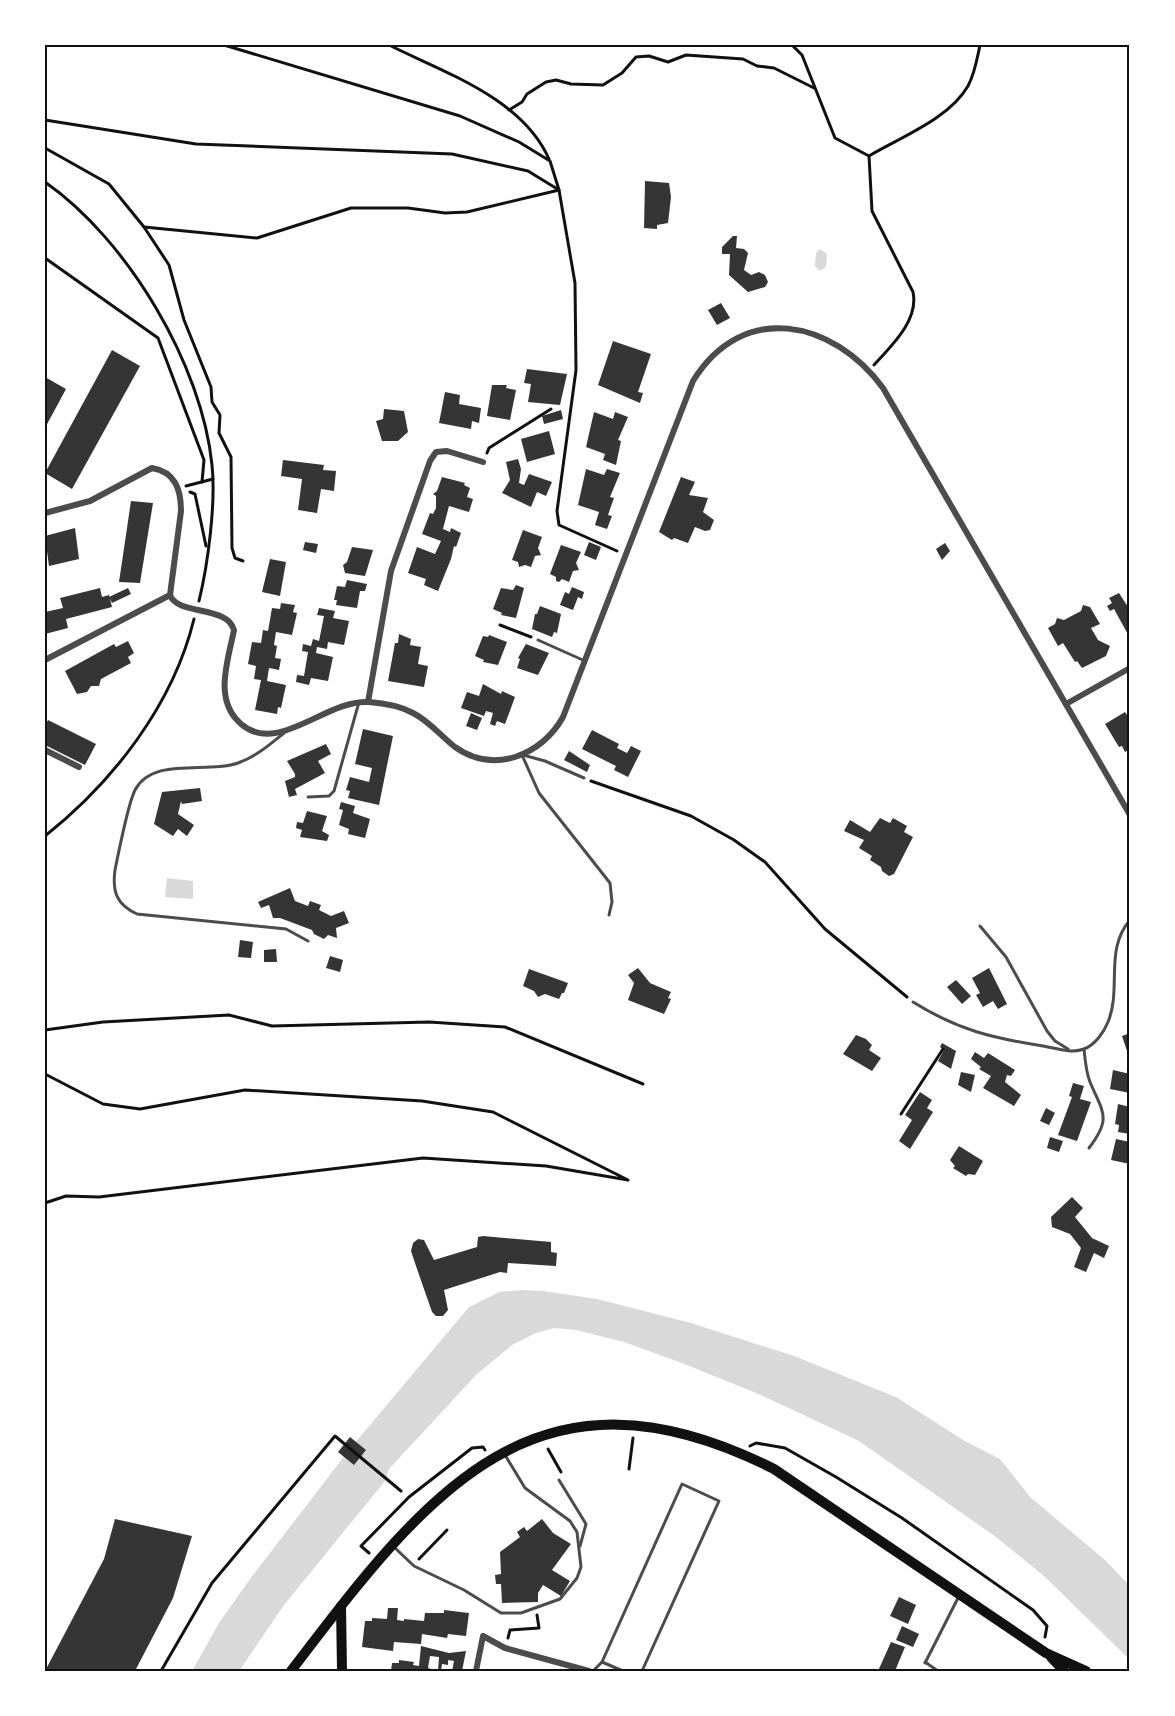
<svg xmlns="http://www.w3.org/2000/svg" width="1175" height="1716" font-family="'Archivo Narrow',sans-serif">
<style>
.water{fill:#d9d9d9}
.building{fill:#353535}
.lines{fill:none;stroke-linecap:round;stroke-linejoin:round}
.path{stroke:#111;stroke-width:3}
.service{stroke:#4c4c4c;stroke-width:3}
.minor{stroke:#4c4c4c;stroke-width:6}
.primary{stroke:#111;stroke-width:10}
.neatline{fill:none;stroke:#111;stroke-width:2}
</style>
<rect width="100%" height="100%" fill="#fff"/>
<g class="water">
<polygon points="820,249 827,254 826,267 820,271 815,266 816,253"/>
<polygon points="167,878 193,881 193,899 165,897"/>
<polygon points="521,1290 543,1291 597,1299 691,1323 794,1356 896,1397 963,1440 1000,1459 1030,1497 1105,1560 1130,1586 1130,1660 1044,1576 996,1537 859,1441 761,1395 682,1363 624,1342 576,1330 554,1328 536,1333 512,1345 476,1375 389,1469 385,1481 284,1605 239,1671 192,1671 219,1623 250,1579 349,1450 469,1307 499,1292"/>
</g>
<g class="building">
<polygon points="645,181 669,183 671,197 668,223 657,225 657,229 644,228"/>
<polygon points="733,236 737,236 736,248 744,249 748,253 744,270 751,275 759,272 765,275 768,282 765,287 748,292 729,275 730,254 722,254 722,247"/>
<polygon points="721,303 730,318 717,325 708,310"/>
<polygon points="613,341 651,354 638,392 643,393 640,403 598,385"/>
<polygon points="112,350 140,366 72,489 45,473"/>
<polygon points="527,369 567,374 560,405 528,402 531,384 524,383"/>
<polygon points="45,377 66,389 45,428"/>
<polygon points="492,385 507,385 506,388 516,390 510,420 487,416"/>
<polygon points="445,392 460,395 459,404 481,408 479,423 472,421 471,429 439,423"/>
<polygon points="384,409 404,411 408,432 398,441 382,441 376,421 383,419"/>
<polygon points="561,410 563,419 544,424 542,416"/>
<polygon points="594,412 613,419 615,412 628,417 618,440 621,441 616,465 603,460 605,454 586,447"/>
<polygon points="549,431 555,454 527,462 521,439"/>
<polygon points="518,459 521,469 519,483 524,485 529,474 552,482 546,496 537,492 531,507 502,493 510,480 506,462"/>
<polygon points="283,460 324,465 323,470 336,471 334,491 321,489 317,513 298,510 302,479 281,476"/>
<polygon points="586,469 604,475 607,469 620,473 610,497 614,498 608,515 612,516 607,529 595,525 599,512 578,505"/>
<polygon points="442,477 465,483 464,485 470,488 467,497 473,499 469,512 449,506 443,529 450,532 451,528 461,533 456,547 454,546 451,559 438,591 424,585 426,579 408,573 417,547 435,554 441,541 422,534 430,513 433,514 436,508 436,496 433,494 437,491"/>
<polygon points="681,477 695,482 689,495 708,498 703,512 714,520 710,530 705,531 695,527 688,543 674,538 672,540 659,532"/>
<polygon points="131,501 153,503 140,583 119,582"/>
<polygon points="75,528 79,559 49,566 45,536"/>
<polygon points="523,530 542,537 538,548 541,555 535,556 531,567 525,565 519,567 518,562 512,560"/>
<polygon points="305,542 318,544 316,553 303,550"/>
<polygon points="589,542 601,547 596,560 584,555"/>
<polygon points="945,543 950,551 942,560 936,549"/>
<polygon points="561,545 581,552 576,563 579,570 573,571 569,582 562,579 559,582 556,581 556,577 550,574"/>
<polygon points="352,547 373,550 365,576 345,573 343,565 347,562"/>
<polygon points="270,559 286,562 280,596 262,592"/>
<polygon points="347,580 367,584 365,591 360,591 357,608 336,605 337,600 334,600 337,586 345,587"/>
<polygon points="516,585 524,588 516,618 501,615 502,613 493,609 501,588 513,590"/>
<polygon points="572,587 584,592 582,599 578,597 573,610 560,605 565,592 569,594"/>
<polygon points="100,588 102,597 109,595 112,607 66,619 68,628 45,634 45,612 63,608 60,598"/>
<polygon points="128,588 131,594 112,603 109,597"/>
<polygon points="1119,593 1130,610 1130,638 1114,609 1110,611 1107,606 1112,603 1109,598"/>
<polygon points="281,603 295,605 293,612 297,613 292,635 276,632 274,645 277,646 275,658 281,659 279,670 269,668 267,681 286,685 281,708 278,707 277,714 255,710 261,680 254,679 256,666 248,664 252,642 261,643 263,630 268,631 272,608 280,609"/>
<polygon points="1083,605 1090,607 1100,624 1091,628 1098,640 1110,646 1106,656 1082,668 1077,661 1075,662 1063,643 1058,646 1048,628 1055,624 1057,618 1064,620 1081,611"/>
<polygon points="540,606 561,614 557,633 554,632 552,637 532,629 535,614 537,614"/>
<polygon points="319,608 335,611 333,618 349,621 344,645 328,642 327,649 317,647 316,653 333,657 328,681 311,678 309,685 296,682 297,675 304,676 308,652 302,651 303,644 311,646 313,639 319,641 324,616 317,615"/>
<polygon points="399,634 411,639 410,645 421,647 418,664 428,666 424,687 388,681 395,643 398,643"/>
<polygon points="489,635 507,642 498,665 483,662 484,660 475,656 483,636 488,637"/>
<polygon points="128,641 134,653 128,657 131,663 101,679 99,686 91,686 87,692 77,694 65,671 114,644 116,647"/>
<polygon points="526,644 549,653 538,675 517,668 520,659 518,658"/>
<polygon points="483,684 501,694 502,691 515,697 505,724 497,721 495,726 490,724 493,713 486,711 484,716 461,708 467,692 479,696"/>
<polygon points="1125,712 1130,720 1130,749 1125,752 1122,746 1119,747 1105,724"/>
<polygon points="471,713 482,718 477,730 466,726"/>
<polygon points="48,720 96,744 85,765 45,745 45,726"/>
<polygon points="363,729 393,736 379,805 348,798 350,791 346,790 350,777 369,782 372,768 355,764"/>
<polygon points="592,730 619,744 617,748 627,753 631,746 641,751 628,777 614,770 616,766 582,749"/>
<polygon points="326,744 331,754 318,761 325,773 295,789 297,795 289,797 285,781 295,777 295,774 287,761"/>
<polygon points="569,751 590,765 587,772 564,760"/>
<polygon points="200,788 202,801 182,804 181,801 178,814 194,825 187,836 178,829 173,836 154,824 162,792"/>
<polygon points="341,802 355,806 353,813 370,819 365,838 348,834 349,829 339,825 343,810 339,809"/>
<polygon points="307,811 327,816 322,831 329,835 327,841 300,837 302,830 296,828 297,822 303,823"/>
<polygon points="880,818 890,823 893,818 907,826 904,832 913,837 894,874 889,876 882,871 881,867 870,860 872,856 859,848 864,840 844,831 850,820 870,832"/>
<polygon points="290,888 295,901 308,906 310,901 321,905 319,910 331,916 344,911 349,923 336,928 337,938 328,935 324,939 314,934 312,930 280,918 273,918 269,905 261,908 258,902"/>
<polygon points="240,940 253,942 251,958 238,957"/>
<polygon points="276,949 277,962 264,962 264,950"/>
<polygon points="330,956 343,960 340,972 326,968"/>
<polygon points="638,968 650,983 671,992 668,998 671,999 664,1014 628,1000 634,983 628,975"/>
<polygon points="989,968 1007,1004 998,1009 993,1001 983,1007 976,995 980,993 972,978"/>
<polygon points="529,969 568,983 564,993 562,993 559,999 545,994 538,997 534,991 523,986"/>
<polygon points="956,980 971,996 962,1004 947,987"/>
<polygon points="1130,1033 1130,1053 1128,1054 1122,1036"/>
<polygon points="856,1035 866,1039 872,1045 869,1050 881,1058 872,1071 843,1054"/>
<polygon points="942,1043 956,1051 951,1069 938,1061 944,1050 940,1047"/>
<polygon points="975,1052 984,1058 988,1053 1015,1070 1011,1076 1007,1075 1005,1082 1021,1095 1014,1106 983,1088 991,1076 979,1069 981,1067 971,1059"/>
<polygon points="1113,1070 1130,1074 1130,1093 1110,1089"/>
<polygon points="961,1072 975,1075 971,1092 958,1085"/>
<polygon points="1073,1083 1084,1086 1080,1099 1091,1102 1077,1141 1058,1135 1072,1097 1069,1096"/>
<polygon points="920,1092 932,1100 927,1108 933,1112 910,1149 899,1141 912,1120 905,1115"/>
<polygon points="1118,1104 1130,1107 1130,1134 1118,1132 1119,1125 1115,1124"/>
<polygon points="1046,1108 1055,1113 1049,1125 1040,1121"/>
<polygon points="1050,1137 1063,1141 1059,1152 1047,1148"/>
<polygon points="1116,1139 1130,1142 1130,1164 1111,1160"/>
<polygon points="959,1146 983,1161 975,1175 968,1174 966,1176 953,1168 955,1166 950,1160"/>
<polygon points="1072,1197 1083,1208 1075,1217 1092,1238 1109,1246 1104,1258 1094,1253 1086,1272 1074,1267 1081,1248 1070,1234 1052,1227 1051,1217"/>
<polygon points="483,1236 551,1242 551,1252 557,1253 556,1266 508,1263 507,1273 500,1272 444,1290 448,1310 443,1316 436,1316 432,1312 416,1266 411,1251 413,1243 418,1239 424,1240 434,1260 477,1247 478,1237"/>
<polygon points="350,1437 366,1450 354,1465 338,1452"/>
<polygon points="115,1519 192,1536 173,1598 135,1671 45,1671 104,1559"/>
<polygon points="542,1519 553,1533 571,1544 552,1570 570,1581 561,1596 543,1585 538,1593 538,1602 502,1603 501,1584 496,1584 495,1575 501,1574 500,1552 520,1537 517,1532 524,1527 527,1531"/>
<polygon points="899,1597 916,1605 908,1624 890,1616"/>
<polygon points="388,1608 398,1608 397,1620 404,1621 404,1619 424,1621 425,1613 444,1613 444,1610 469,1613 466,1636 448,1634 447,1638 422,1634 421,1644 394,1642 393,1651 362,1647 365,1621 372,1621 372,1618 387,1619"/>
<polygon points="902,1626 919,1634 913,1647 896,1640"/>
<polygon points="891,1642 905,1647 895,1671 878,1671"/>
<polygon points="421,1646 449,1653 466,1651 462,1671 452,1671 454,1661 448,1660 448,1665 442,1664 441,1671 438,1671 439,1657 430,1656 428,1668 437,1671 391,1671 392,1663 399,1663 399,1660 414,1662 413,1665 419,1666"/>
</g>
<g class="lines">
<g class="path">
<path d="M389,45C445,73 522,98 549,159"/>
<polyline points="792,45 802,55 835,138 869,156"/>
<polyline points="509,110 522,102 527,94 546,82 556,80 571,84 603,85 622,73 636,57 649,56 668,62 686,55 743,59 757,66 774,68 814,88"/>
<polyline points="45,120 196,144 452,154 528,171 559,190 575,283 576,370 557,511 559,525 617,551"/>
<polyline points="45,148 109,184 144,227 169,265 184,320 211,387 212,402 220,415 219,433 231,457 232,548 235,558 243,561"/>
<path d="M869,156L872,211L913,292C919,320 892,345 874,365"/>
<path d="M869,156C901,137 949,119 968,86C975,73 977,59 980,45"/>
<path d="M45,182C128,240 202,365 212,465C216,503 208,564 199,601"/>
<polyline points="144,227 257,238 351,208 408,208 445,213 467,212 559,190 550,161 519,142 460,116 224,45"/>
<polyline points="45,258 158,338 204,460 202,482"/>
<polyline points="487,453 489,448 551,409"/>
<polyline points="186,486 213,479"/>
<polyline points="190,492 195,494 206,546"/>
<polyline points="500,625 531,637"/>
<polyline points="591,781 691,816 734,840 765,862 825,929 907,997"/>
<path d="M45,836C113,782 173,705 194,619"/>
<polyline points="45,1030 103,1022 229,1015 272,1026 429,1022 505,1027 643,1084"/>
<polyline points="45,1074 103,1104 140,1109 245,1090 422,1101 493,1112 628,1180 546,1166 423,1158 99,1197 66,1196 45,1203"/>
<polyline points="901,1114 943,1049"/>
<polyline points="750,1446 756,1443 785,1448 836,1477 902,1518 1033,1610 1047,1626 1045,1637"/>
<polyline points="548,1449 561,1472"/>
<polyline points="629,1469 633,1438"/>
<polyline points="369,1553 361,1546 409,1497 472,1448 483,1447 485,1450"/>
<polyline points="419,1559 447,1530"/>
<polyline points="508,1638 510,1630 539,1628 537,1615"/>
<polyline points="161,1671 212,1583 335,1436 401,1491"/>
</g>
<g class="service">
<polyline points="538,640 585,661"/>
<path d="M284,733C269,745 257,756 238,763C208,774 153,756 135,790C129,802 118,855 115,870C112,892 117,905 137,914L286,929L308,941"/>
<polyline points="522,755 539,793 610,883 612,902 609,915"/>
<polyline points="523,755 545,761 584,778"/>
<polyline points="308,797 329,796 334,791 359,702"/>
<polyline points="980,926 1006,957 1047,1031 1055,1041 1068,1049"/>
<path d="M913,1002C958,1030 992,1038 1043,1046C1055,1048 1072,1054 1084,1049C1095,1045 1104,1032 1108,1022C1122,988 1104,950 1130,920"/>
<path d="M1084,1049C1085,1060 1086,1072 1090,1082C1103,1113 1112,1118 1089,1148"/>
<polyline points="559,1480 586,1524 580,1546"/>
<polyline points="395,1548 414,1566 464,1590 501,1613 521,1613 560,1599 577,1578 581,1567 577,1532 570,1521 525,1488 505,1455"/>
<polyline points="602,1662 623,1671"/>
<polyline points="925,1662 938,1671"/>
<polyline points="925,1663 958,1598"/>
<polyline points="593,1671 602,1662 682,1484 719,1501 642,1671"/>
</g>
<g class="minor">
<path d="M45,513L90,501L152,468C175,472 181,489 181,511L170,595C178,616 227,605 234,630C228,661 213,700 241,724C278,756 326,699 369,702C383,703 400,706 413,713C429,721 441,736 455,747C494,775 542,755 563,717L693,381C743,300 833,320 883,388L1130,815"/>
<polyline points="45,660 170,595"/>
<polyline points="368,702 391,571 430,461 436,452 447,451 483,462"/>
<polyline points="1066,704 1130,668"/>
<polyline points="45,750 79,767"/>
<polyline points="476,1671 483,1636 505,1648 589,1671"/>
</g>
<g class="primary">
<polyline points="341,1606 342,1671"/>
<polyline points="1051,1657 1064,1671"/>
<path d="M291,1671C426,1494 535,1348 774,1469L1046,1653L1086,1671"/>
</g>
</g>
<rect width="1175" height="1716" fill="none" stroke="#ffffff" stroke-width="93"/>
<rect x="46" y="46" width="1082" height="1624" class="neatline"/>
</svg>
